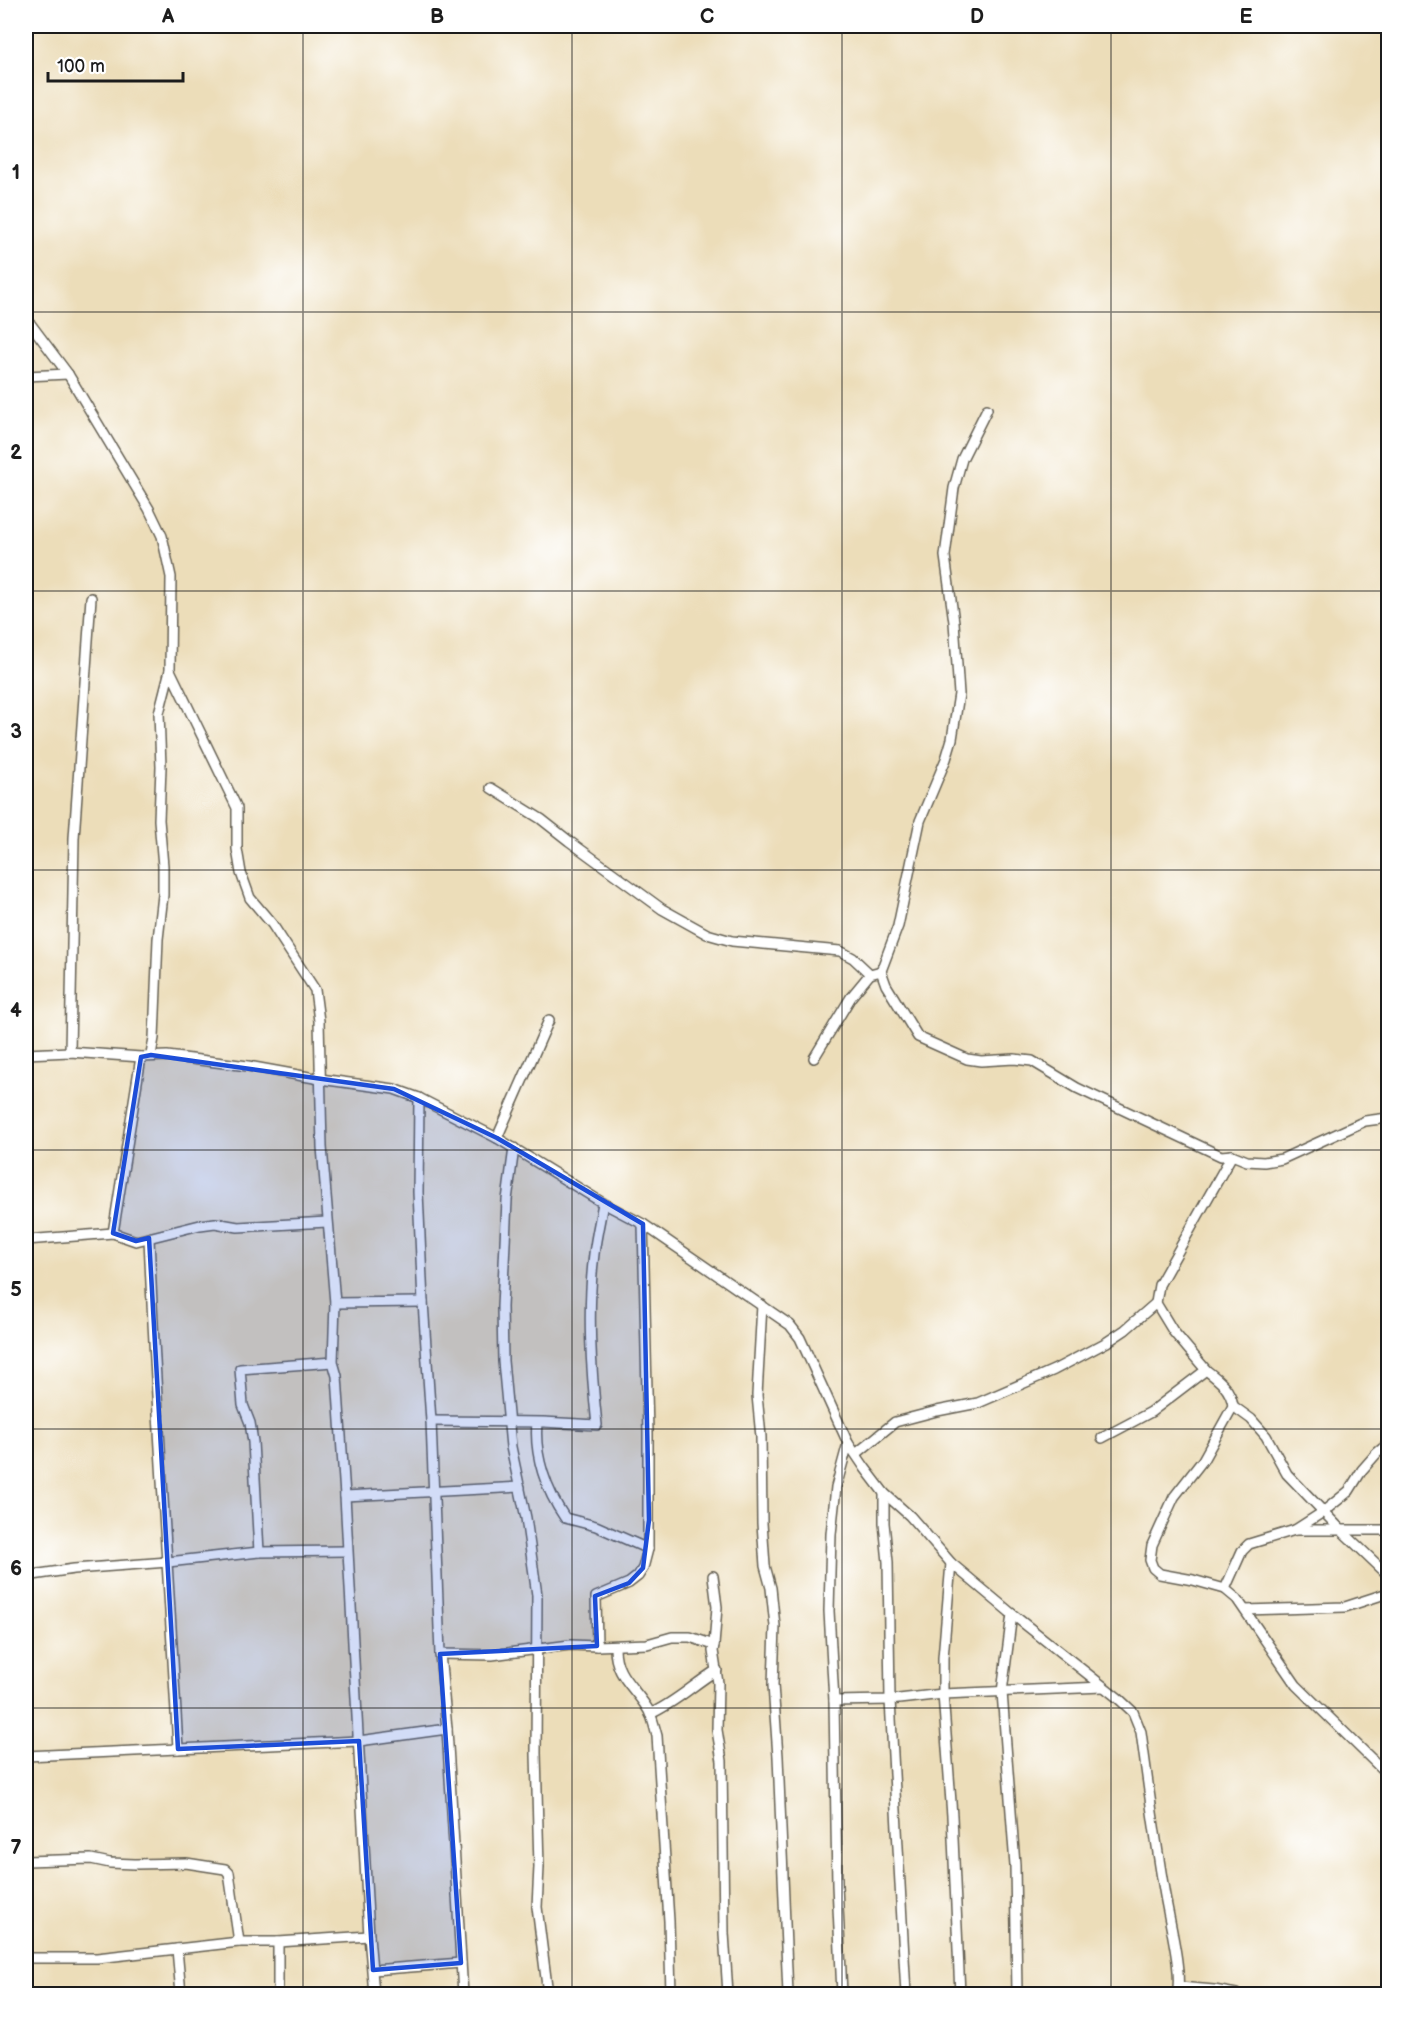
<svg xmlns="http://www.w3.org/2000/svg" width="1414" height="2020" font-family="'Balsamiq Sans',sans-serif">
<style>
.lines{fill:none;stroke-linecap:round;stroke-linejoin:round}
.minor-casing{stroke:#656053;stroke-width:12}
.minor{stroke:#fff;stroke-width:9}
.marked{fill:#1d4ed8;fill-opacity:0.2;stroke:#1d4ed8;stroke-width:4.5;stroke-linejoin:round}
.grid{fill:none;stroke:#1c1c1c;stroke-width:1.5;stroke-opacity:0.55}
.neatline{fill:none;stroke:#1c1c1c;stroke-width:2}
.grid-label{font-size:20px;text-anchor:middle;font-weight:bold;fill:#1c1c1c}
</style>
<rect width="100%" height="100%" fill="#fff"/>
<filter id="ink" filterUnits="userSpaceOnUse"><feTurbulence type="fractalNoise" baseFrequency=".0167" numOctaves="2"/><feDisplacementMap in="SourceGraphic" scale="12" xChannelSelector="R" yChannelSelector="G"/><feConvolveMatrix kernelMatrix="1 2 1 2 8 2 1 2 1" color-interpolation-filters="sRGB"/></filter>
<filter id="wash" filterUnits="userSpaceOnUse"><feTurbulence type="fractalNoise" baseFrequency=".008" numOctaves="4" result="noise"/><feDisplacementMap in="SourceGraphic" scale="24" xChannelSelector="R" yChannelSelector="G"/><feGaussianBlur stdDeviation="1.35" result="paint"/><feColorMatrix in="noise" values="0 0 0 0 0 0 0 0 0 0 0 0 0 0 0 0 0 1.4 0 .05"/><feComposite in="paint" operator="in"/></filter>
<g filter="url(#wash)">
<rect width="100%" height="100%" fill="#ecddb9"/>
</g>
<g filter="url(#ink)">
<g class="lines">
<defs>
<g id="minor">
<polyline points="26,318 68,374 149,509 162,536 171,577 170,670 237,808 237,849 241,873 250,898 272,924 315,990 319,1021 322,1147 335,1303 333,1362 337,1376 345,1496 369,1936 374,1994"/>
<polyline points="26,376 68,374"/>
<polyline points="987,409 962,459 954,488 945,556 954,622 959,694 952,739 946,759 920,821 898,926 881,971 886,985 918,1037 967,1059 981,1061 1014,1059 1032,1061 1077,1088 1221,1156 1232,1155 1247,1161 1264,1162 1282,1159 1365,1121 1388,1118"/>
<polyline points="491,788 541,819 569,841 662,909 707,934 732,941 840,951 853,958 870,974 881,971"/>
<polyline points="70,1052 74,838 91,598"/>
<path d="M26,1054L70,1052L141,1057L167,1056L248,1066L320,1079L394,1089L419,1098L497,1138L603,1203L643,1224L790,1325L800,1338L848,1443L865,1468L884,1493L910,1516L951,1563L1012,1614L1118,1698L1133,1712L1141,1732C1148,1784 1155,1838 1164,1890C1168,1916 1183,1972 1177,1994"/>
<polyline points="151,1055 154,1038 158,939 163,895 163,866 159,820 161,767 159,713 170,670"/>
<polyline points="814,1058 851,997 870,974"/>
<polyline points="419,1098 418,1192 423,1302 431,1421 440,1654 447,1729 463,1994"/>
<polyline points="497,1138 549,1020"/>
<polyline points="514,1148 507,1200 502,1307 503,1361 511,1447 526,1518 537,1595 536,1753 539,1867 537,1907 548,1994"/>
<polyline points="643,1224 648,1433 648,1549 643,1568 638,1576 629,1583 596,1597 597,1646 647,1644 672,1637 690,1637 714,1645 713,1651 718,1683 717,1730 722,1761 724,1933 728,1994"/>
<polyline points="113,1233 141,1057"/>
<path d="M149,1238C156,1409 169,1579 178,1749L359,1741L447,1729"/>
<polyline points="26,1240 113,1233 136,1241 200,1225 215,1223 238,1227 327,1222"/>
<polyline points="335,1303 423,1302"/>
<polyline points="762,1305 757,1395 761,1437 762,1523 765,1566 771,1588 775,1626 773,1685 778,1757 788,1994"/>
<polyline points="1206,1370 1173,1331 1156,1303 1159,1285 1232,1155"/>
<polyline points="1233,1406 1251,1419 1266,1436 1287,1474 1341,1530 1388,1575"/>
<path d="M431,1421L543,1422L597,1425C591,1369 587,1310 594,1254C596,1237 600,1220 603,1203"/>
<path d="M537,1423C534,1456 546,1490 565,1518L596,1526L648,1549"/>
<path d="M1102,1438L1151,1412L1206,1370C1219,1380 1231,1389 1233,1406L1203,1460L1174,1497L1152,1545L1150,1560L1153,1568L1160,1574L1193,1580L1225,1589L1237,1599L1296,1685L1388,1775"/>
<polyline points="856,1454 895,1422 937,1411 978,1403 1054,1370 1107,1342 1125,1330 1156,1303"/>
<polyline points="884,1493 884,1523 888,1562 890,1700 906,1994"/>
<polyline points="345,1496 520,1487"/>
<polyline points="1295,1530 1323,1512 1349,1491 1362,1470 1377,1453 1388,1444"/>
<polyline points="259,1552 253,1442 250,1423 243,1405 240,1369 333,1362"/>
<polyline points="951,1563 943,1658 943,1694 952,1816 960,1994"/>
<polyline points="26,1576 74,1569 168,1562 259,1552 347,1551"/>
<polyline points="713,1576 717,1607 714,1645"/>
<polyline points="1225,1589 1242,1551 1249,1544 1295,1530 1388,1530"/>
<polyline points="1245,1610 1345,1607 1388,1593"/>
<polyline points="1012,1614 1002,1692 1015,1865 1017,1994"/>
<path d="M615,1646C614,1677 637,1688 650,1713C653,1720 655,1729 657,1736L669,1921L671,1994"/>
<polyline points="440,1654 492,1655 570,1645 597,1646"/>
<polyline points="834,1701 890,1700 943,1694 1103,1687"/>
<path d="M650,1714C675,1703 694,1684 717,1670"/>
<polyline points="26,1756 178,1749"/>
<polyline points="26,1861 91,1859 110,1863 135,1864 186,1863 225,1869 229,1873 239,1942"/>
<polyline points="278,1942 278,1994"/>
<polyline points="177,1949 181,1994"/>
<polyline points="26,1958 97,1958 239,1942 278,1942 369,1936"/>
<polyline points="373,1970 461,1963"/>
<polyline points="1179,1987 1214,1990 1236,1994"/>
<polyline points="842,1994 837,1885 834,1701 829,1611 831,1534 836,1487 848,1443"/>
</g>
</defs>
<use href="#minor" class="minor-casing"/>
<use href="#minor" class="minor"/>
</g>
</g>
<path class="marked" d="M151,1055L394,1089L497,1138L643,1224L649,1520L643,1568L629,1583L595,1596L597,1646L440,1654L461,1963L373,1970L359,1741L178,1749L149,1238L136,1241L113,1233L141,1057Z"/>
<path class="grid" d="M303,26V1994M572,26V1994M842,26V1994M1111,26V1994M26,312H1388M26,591H1388M26,870H1388M26,1150H1388M26,1429H1388M26,1708H1388"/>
<rect width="1414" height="2020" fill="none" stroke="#fff" stroke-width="66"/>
<path d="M48 72v9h135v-9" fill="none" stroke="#1c1c1c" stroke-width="3"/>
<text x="57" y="72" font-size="18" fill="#1c1c1c" stroke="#ffffff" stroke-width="4.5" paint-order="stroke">100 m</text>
<rect x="33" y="33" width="1348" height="1954" class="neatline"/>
<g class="grid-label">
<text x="168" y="23">A</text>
<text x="437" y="23">B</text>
<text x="707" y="23">C</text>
<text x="977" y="23">D</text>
<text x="1246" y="23">E</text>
<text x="16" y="179">1</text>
<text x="16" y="459">2</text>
<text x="16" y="738">3</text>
<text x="16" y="1017">4</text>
<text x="16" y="1296">5</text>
<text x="16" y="1575">6</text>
<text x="16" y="1854">7</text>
</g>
</svg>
